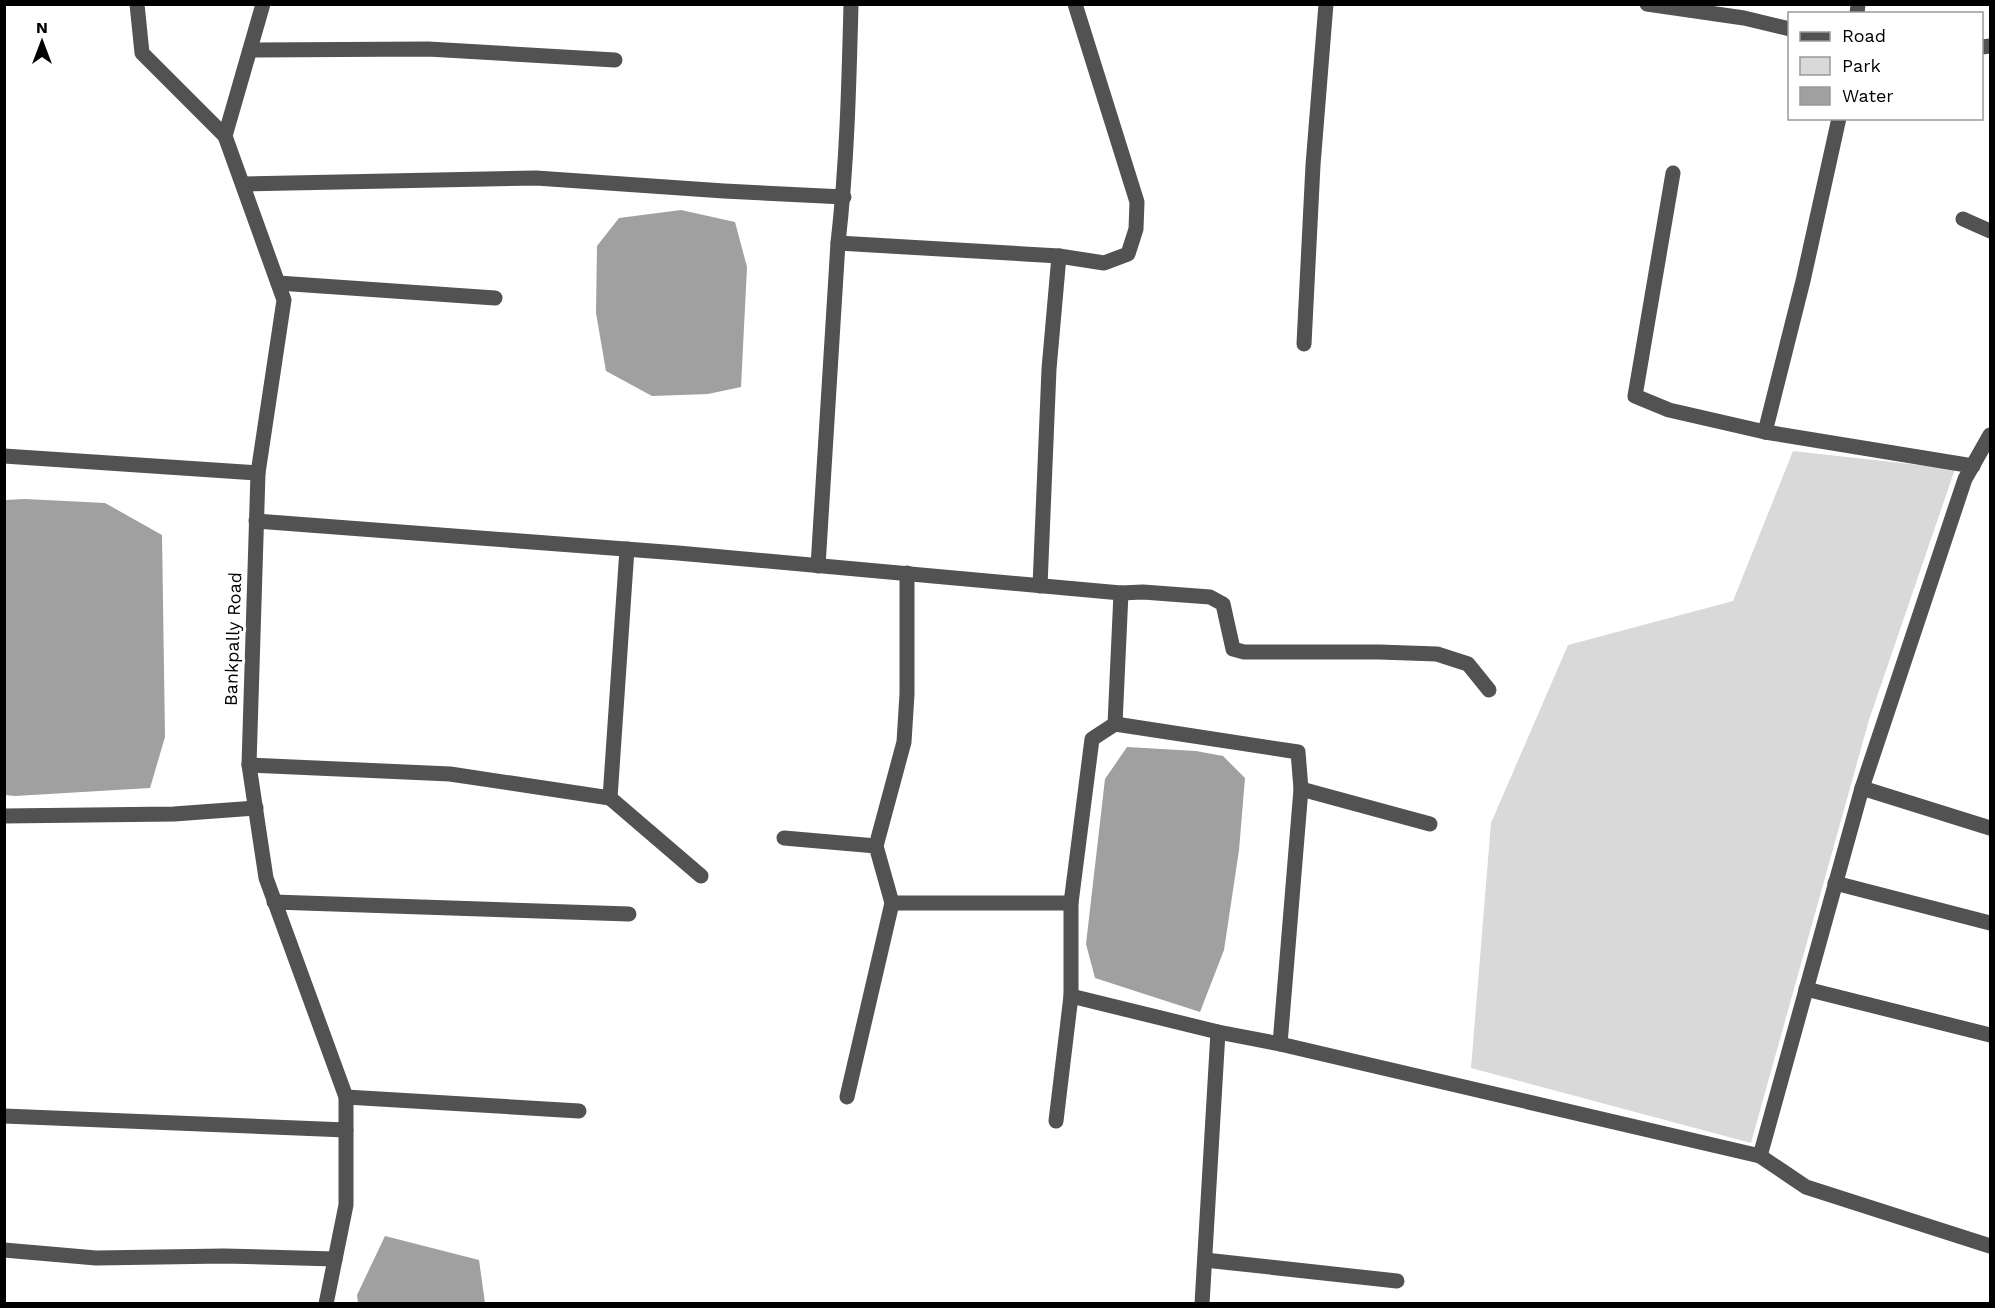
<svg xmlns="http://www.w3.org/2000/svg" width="1995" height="1308" font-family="'Work Sans',sans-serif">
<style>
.green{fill:#d9d9d9}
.water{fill:#a0a0a0}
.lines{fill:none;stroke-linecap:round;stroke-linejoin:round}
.minor{stroke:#525252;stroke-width:15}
.labels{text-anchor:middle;stroke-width:6;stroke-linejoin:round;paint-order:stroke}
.street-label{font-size:18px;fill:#000;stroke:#fff}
</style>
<rect width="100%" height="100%" fill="#fff"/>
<polygon class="green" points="1793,451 1955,469 1869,720 1751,1143 1471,1068 1491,823 1568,645 1733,601"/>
<g class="water">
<polygon points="681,210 735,222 747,267 741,387 708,394 652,396 606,371 596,313 597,246 619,218"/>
<polygon points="25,499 105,503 162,535 165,737 150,788 15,796 5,795 5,500"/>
<polygon points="1127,747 1196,751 1223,756 1245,778 1239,850 1224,950 1200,1012 1095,978 1086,944 1105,779"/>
<polygon points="385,1236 479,1260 485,1303 358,1303 357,1295"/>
</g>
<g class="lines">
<g class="minor">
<polyline points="137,4 142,53 225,136 284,300 258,473 249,765 266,878 346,1097 346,1205 326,1304"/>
<polyline points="1647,4 1744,18 1790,29"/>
<polyline points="1857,14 1858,4"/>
<polyline points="1982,47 1990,46"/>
<polyline points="250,50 428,49 615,60"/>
<polyline points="225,136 263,4"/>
<polyline points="1673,173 1635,396 1669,410 1765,432 1973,466"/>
<polyline points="243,184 536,178 724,191 844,197"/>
<polyline points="1963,219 1990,231"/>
<path d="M838,243C847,164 849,84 851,4"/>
<polyline points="278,283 495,298"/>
<polyline points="1304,344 1313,165 1326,4"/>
<polyline points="1765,432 1803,281 1839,118"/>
<polyline points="4,456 258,473"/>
<polyline points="256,521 678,553 1121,593 1115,724"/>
<polyline points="627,549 610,798 701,876"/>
<polyline points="818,566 838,243 1059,256 1104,263 1128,254 1136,229 1137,202 1075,4"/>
<polyline points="1040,586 1049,369 1059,256"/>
<polyline points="1121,593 1143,592 1210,597 1223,604 1233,649 1244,652 1379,652 1437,654 1468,664 1489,690"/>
<polyline points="249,765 450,774 610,798"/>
<polyline points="1862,788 1990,828"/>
<polyline points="1301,789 1430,824"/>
<polyline points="4,816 174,814 256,808"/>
<polyline points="784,838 876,846 892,903 847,1097"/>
<polyline points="876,846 904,742 907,694 907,573"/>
<polyline points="1835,883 1990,923"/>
<polyline points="274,902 629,914"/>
<polyline points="892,903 1071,903"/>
<polyline points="1806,989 1990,1035"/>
<polyline points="1071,996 1218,1032 1280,1044 1760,1156 1862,788 1965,479 1990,435"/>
<polyline points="346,1097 579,1111"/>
<polyline points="4,1116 346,1130"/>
<polyline points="1056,1121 1071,996 1071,903 1092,739 1115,724 1298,752 1301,789 1280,1044"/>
<polyline points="1760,1156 1806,1187 1990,1246"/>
<polyline points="4,1250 96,1258 224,1256 335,1259"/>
<polyline points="1205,1260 1397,1281"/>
<polyline points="1202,1304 1218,1032"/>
</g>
</g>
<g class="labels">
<g class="street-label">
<text transform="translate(233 639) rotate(-88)" y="6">Bankpally Road</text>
</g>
</g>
<rect width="1995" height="1308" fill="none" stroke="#000000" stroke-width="12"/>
<rect x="1788" y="12" width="195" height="108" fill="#ffffff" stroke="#999999" stroke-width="1.5"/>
<rect x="1800" y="32" width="30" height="9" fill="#525252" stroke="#999999" stroke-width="1.5"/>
<text x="1842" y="42" font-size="18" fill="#000000">Road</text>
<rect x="1800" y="57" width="30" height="18" fill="#d9d9d9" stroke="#999999" stroke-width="1.5"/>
<text x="1842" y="72" font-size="18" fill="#000000">Park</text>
<rect x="1800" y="87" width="30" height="18" fill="#a0a0a0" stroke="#999999" stroke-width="1.5"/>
<text x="1842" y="102" font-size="18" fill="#000000">Water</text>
<g transform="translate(42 42)" stroke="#ffffff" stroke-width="4.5" paint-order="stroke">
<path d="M0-4.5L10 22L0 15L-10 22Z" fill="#000000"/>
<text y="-9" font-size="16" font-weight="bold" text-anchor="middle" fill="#000000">N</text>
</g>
</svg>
